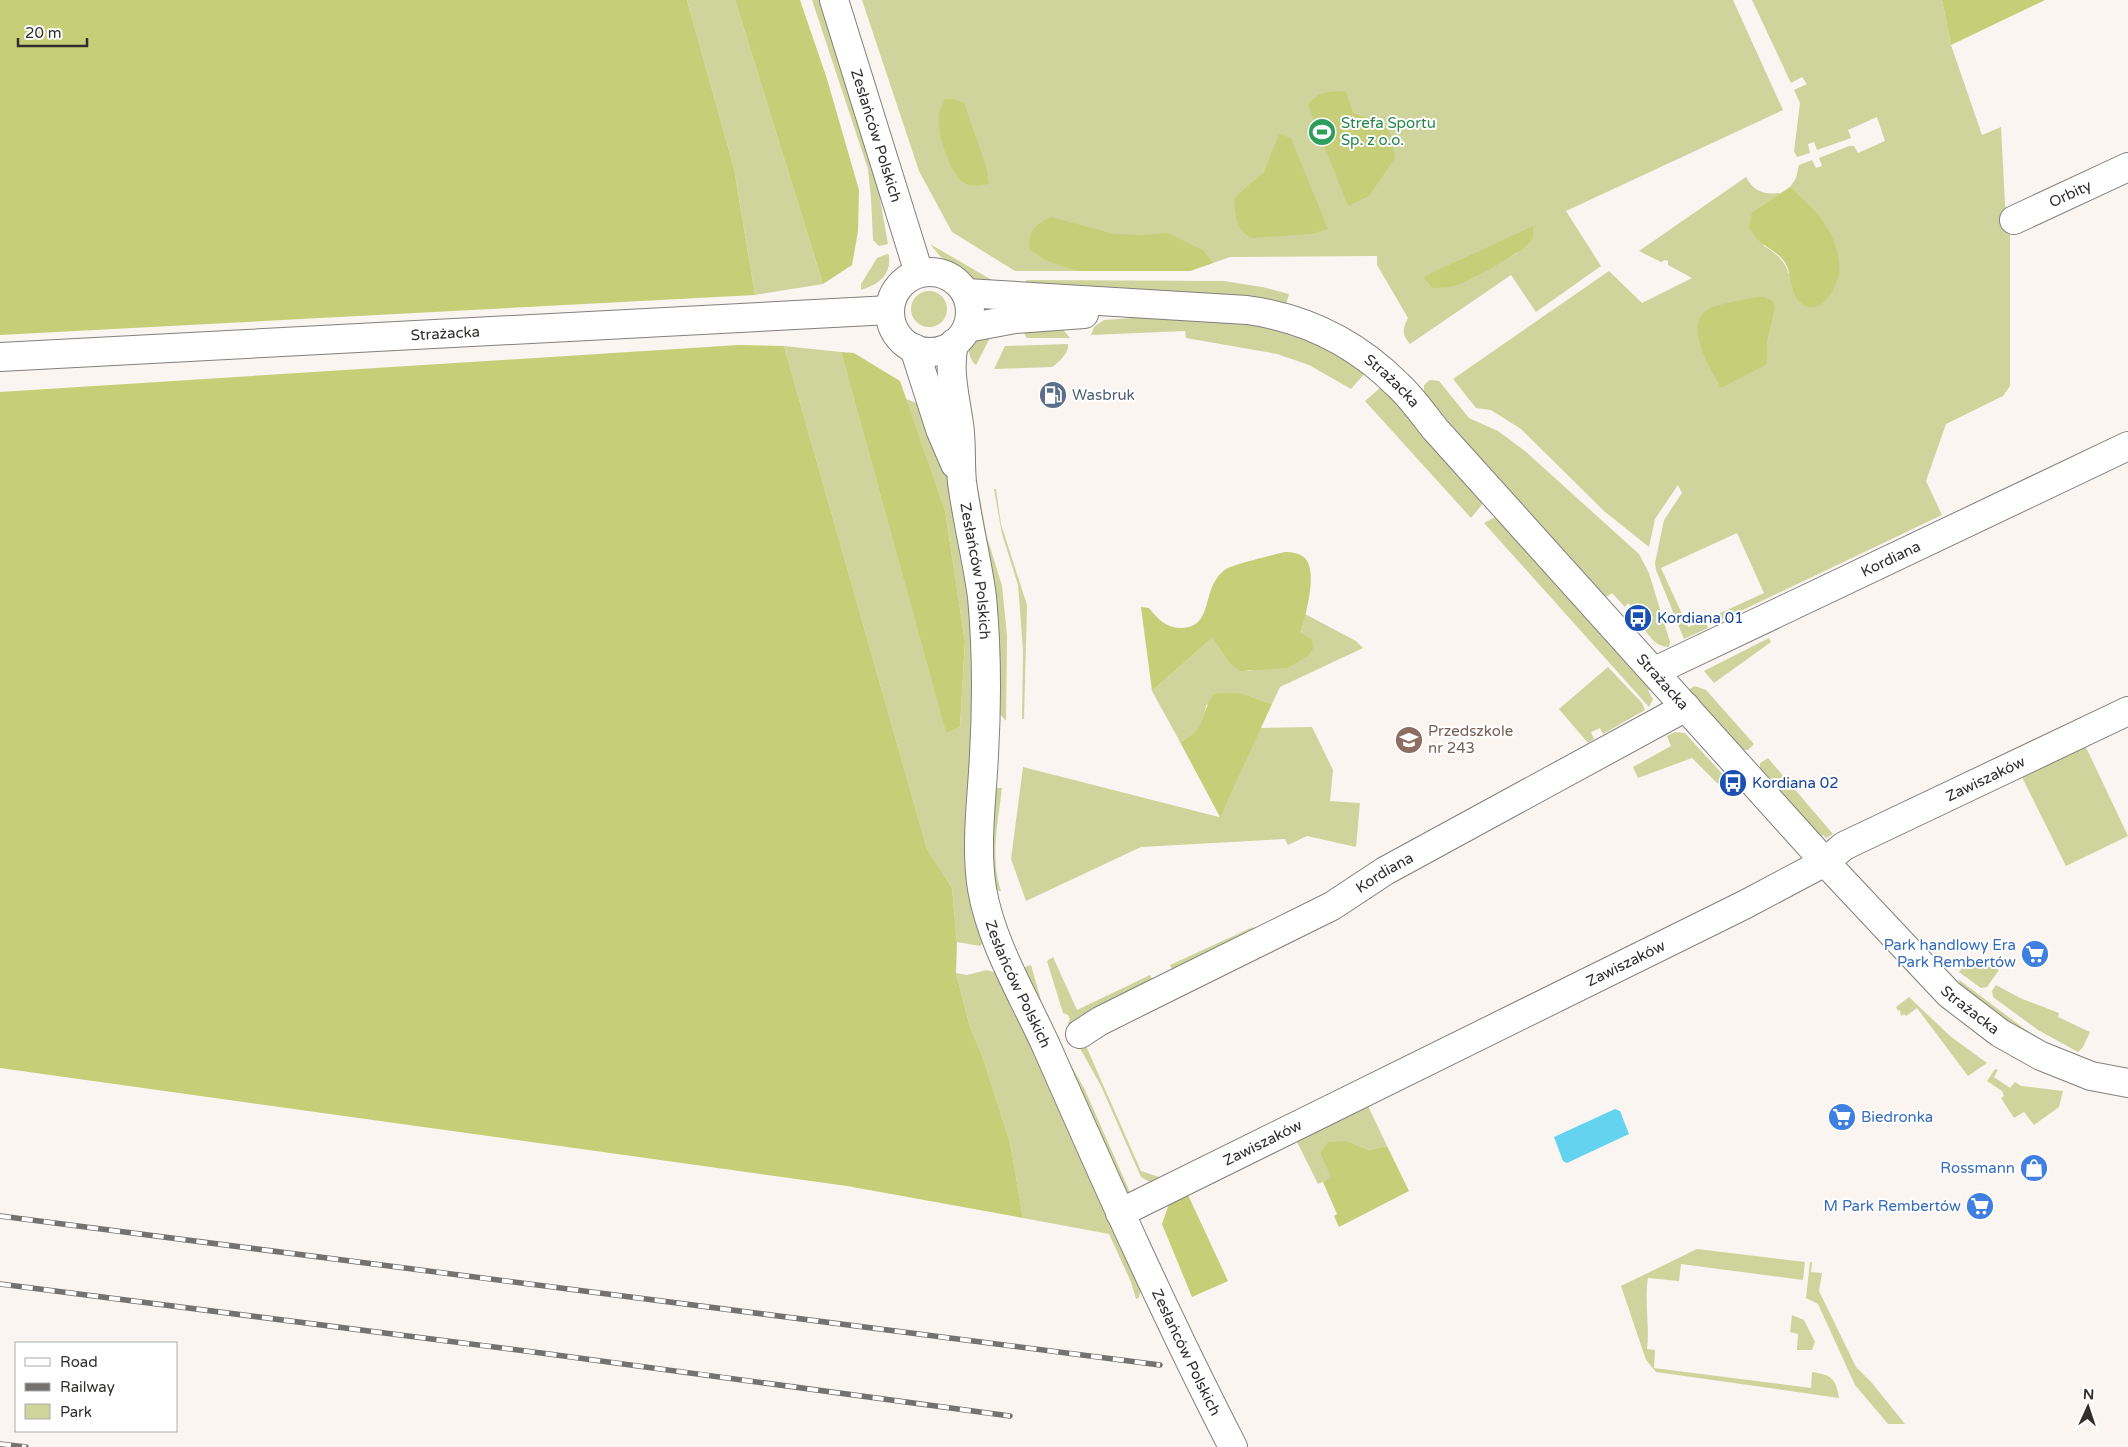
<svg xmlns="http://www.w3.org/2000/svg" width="2128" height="1447" font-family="'Varela Round',sans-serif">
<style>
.green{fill:#cfd49c;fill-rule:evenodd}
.forest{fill:#c7ce78}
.water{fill:#63d3ef}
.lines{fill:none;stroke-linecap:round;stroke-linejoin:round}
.minor-casing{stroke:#847f7c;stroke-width:30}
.major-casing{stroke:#847f7c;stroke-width:30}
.minor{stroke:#fff;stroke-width:28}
.major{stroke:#fff;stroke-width:28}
.rail-casing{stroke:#74716f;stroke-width:5.5}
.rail{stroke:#fff;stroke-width:4;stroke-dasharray:11;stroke-linecap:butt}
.labels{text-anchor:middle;stroke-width:4;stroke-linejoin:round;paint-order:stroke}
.leisure-label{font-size:15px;fill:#27864d;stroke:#fff;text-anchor:start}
.street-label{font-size:15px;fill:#312f2e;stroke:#fff}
.service-label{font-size:15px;fill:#4e5e75;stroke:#fff;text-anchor:start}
.transit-label{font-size:15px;fill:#164399;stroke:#fff;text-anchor:start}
.education-label{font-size:15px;fill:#785e54;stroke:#fff;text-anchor:start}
.shop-label{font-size:15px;fill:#366cbe;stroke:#fff;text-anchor:end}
</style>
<rect width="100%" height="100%" fill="#faf5f1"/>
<g class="green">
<polygon points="687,0 735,0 823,284 755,295 734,168"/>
<polygon points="812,0 821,0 874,165 888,244 879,246 873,240 871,198 868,169"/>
<path d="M862,0H1733L1783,110L1566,211L1601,266L1536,312L1511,275L1410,344C1402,334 1402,330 1408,318L1377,265V256L1230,257L1190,271H1015L952,232L919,171ZM1532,227L1517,253L1474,277L1459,284L1423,278Z"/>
<path d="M1752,0H1942L1951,45L1982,135L2001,127L2005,204L2010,234V386L2003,396L1946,424L1926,481L1942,515L1722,620L1718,614L1764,593L1737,533L1661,568L1688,627L1705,620L1708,628L1684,639L1656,570L1655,563L1664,520L1682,493L1678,485L1655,519L1649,547L1604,511L1521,429L1491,410L1476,408L1453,379L1609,271L1642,303L1692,278L1668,265V261L1665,260L1661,262L1639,251L1746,177C1754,192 1765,195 1781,193L1752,212L1764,246C1777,254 1784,260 1789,274L1827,227L1803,200L1790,187L1796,178L1799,165L1812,160L1816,168L1822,166L1819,158L1849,146H1854L1858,153L1885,141L1877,117L1848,130L1851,138L1817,150L1814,142L1808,144L1810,153L1797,157L1794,151L1800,103L1794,90L1807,84L1802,77L1791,83ZM1756,297L1775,310L1767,343V364L1707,310Z"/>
<polygon points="930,244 997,283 977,281 941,257"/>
<path d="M887,254L889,255C891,276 879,284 861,290V284L877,258Z"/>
<polygon points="1027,280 1224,281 1262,287 1289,294 1285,307 1022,284"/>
<circle cx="929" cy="309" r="18"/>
<polygon points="1159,316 1204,317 1257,326 1289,333 1327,347 1365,373 1351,389 1309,365 1277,354 1186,338 1185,331 1091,335 1094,327 1104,320"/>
<polygon points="1022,327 1061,327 1070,338 1027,338 1023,332"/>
<path d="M994,330L976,365C969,359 965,345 974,338C980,334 988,333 994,330Z"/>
<path d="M1068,344C1069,353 1060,361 1052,367L994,369L1005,346Z"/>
<polygon points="784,346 841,352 946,732 960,727 965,642 945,510 906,399 922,405 949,478 972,615 985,941 980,946 957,942 952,888 927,849"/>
<path d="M1430,380L1439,381L1469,418L1498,431L1525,451L1639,554L1649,573L1670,642L1669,647C1655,647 1649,635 1641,625L1645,621L1628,603L1625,607L1612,593L1605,598L1479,457L1424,393V385Z"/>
<polygon points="1381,387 1408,413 1484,502 1471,518 1365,401"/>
<polygon points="994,489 996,489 1001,524 1027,605 1024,719 1022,719 1023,650 1018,585 1002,534"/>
<polygon points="979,493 987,537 1002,586 1007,635 1006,721 999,713 977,503"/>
<polygon points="1499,515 1654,686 1648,691 1653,699 1649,707 1484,523"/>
<path d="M1305,614L1356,641L1363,648L1280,687L1272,704L1244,694L1206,705C1203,726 1199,733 1180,742L1152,691L1212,638L1230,664L1248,671L1259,669L1301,634Z"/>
<polygon points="1769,638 1771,642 1714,683 1704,671"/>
<polygon points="1608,667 1642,703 1645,710 1603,734 1600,728 1591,732 1594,739 1588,743 1559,709"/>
<polygon points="1695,686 1706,690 1754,744 1748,750 1743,750 1688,690"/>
<polygon points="1312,727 1333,770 1330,801 1360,803 1356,847 1307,836 1288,845 1285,839 1141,847 1026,901 1011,859 1023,767 1219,817 1260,728"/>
<polygon points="1675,732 1685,733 1725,777 1718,784 1692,758 1638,778 1633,767 1671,746 1667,736"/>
<polygon points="2084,743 2128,836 2066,866 2020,773"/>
<polygon points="1768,758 1833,834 1826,838 1823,835 1820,838 1760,768 1760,763"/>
<path d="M996,788H1002C998,823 990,857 1001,891H998L994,888L991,863L992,792Z"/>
<polygon points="1253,927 1258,937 1176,977 1170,965"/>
<polygon points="1053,957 1077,1010 1150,975 1155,986 1071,1031 1068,1023 1070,1019 1068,1015 1063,1013 1047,961"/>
<polygon points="1971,962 1980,962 1999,970 1987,987 1981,988 1959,972 1965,964"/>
<polygon points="1031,965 1042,1004 1063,1051 1085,1090 1132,1197 1124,1193 1023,972 1025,967"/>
<polygon points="987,970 1000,974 1027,1030 1074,1143 1141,1288 1139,1298 1136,1299 1131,1282 1109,1234 1023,1218 1010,1142 982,1055 970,1027 956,973 967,975"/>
<polygon points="1958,979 2034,1036 2082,1061 2031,1039 1964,992"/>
<polygon points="1996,985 2020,998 2059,1013 2058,1017 2090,1032 2083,1047 2078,1052 2038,1030 1993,997 1992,991"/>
<polygon points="1909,997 1950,1036 1987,1063 1968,1076 1917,1008 1906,1016 1904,1014 1901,1016 1900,1010 1898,1011 1896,1007"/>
<polygon points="1077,1043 1086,1046 1141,1171 1165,1179 1153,1184 1141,1177 1101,1086"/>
<polygon points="1995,1069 1998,1070 1994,1077 2010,1088 2015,1082 2021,1086 2063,1091 2059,1107 2034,1125 2024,1112 2014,1118 2001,1098 2004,1096 2002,1091 1987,1081"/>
<polygon points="1368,1106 1387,1146 1369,1150 1347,1141 1320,1154 1332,1178 1318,1184 1297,1142"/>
<path d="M1697,1249L1805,1262L1803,1280L1681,1264L1679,1281L1648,1278C1644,1302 1650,1325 1647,1349L1655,1350L1654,1368L1811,1388L1812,1372C1831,1375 1836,1378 1839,1398L1656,1372L1646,1360L1621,1286Z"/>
<polygon points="1810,1262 1812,1262 1811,1272 1822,1273 1819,1291 1856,1367 1872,1383 1905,1424 1888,1424 1855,1385 1818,1304 1806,1298"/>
<polygon points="1792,1315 1804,1320 1815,1342 1812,1350 1797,1350 1798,1334 1790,1332"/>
</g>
<g class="forest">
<polygon points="0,0 687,0 734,168 755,295 0,335"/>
<polygon points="735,0 800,0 827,79 859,190 858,231 852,265 823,284"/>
<polygon points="1942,0 2045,0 1951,45"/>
<path d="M1346,91L1353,113C1388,125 1390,120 1395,158L1369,196L1348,206L1308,105C1319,90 1329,92 1346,91Z"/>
<path d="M945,99H954L964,103L986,166L989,184C981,185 973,187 966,184C950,176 936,131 939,114C940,109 943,104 945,99Z"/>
<path d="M1279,134L1291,138L1328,229L1311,234L1251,238C1236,229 1235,215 1234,198L1264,172Z"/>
<path d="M1790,187C1805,201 1824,217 1832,237C1837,247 1841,263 1839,274C1836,289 1819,319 1801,303C1789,293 1793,273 1784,261C1772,246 1760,248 1749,227L1752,212Z"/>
<path d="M1051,217L1114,234L1144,235L1167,233L1203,250L1213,263L1190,271H1077L1045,260L1030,249C1027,231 1036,224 1051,217Z"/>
<path d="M1533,226C1533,230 1534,235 1533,238C1529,249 1473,279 1460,284C1452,287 1442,288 1433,288L1423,277Z"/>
<path d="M1756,297H1764L1773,301L1775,310L1767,343V364L1721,388C1712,370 1683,327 1707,310C1717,304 1743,300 1756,297Z"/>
<polygon points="738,345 784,346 927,849 952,888 957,942 956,973 970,1027 982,1055 1010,1142 1023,1218 847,1186 0,1068 0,392"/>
<polygon points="841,352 854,353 900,381 945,510 965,642 960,727 946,733"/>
<path d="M1285,552C1291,552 1299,553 1304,557C1319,571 1305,615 1301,633L1312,639L1313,649L1308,656L1287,668L1240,671L1230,664L1212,638L1152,691L1141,607L1149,608C1157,618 1166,628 1180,628C1216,628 1199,588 1226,569C1234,564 1273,555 1285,552Z"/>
<path d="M1226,693L1244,694L1272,704L1220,817L1180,742C1209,728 1198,716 1214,694Z"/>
<polygon points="1347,1141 1369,1150 1387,1146 1409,1191 1339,1227 1334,1216 1337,1214 1323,1182 1331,1177 1320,1154 1328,1142"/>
<polygon points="1188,1195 1228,1281 1192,1297 1162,1224 1169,1204"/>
</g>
<polygon class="water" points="1615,1109 1620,1111 1629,1134 1567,1163 1563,1161 1554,1137"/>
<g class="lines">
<defs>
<g id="minor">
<path id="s1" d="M834,0L919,273"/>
<path id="s2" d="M2014,220L2128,167"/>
<path id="s3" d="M966,293L1247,310C1306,318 1356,343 1398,385C1412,398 1423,414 1435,429L1825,862L1949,994L2000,1033L2041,1056L2091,1076L2128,1083"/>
<polyline points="967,328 1015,319 1084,314"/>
<path id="s4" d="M1655,671L2128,446"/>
<path id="s5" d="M1080,1034L1100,1021L1140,1001L1332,906L1385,871L1686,707"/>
<path id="s6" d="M1120,1213L1744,905L1825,862L1844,846L2128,711"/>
</g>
<g id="major">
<circle cx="930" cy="312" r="40"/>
<path id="s7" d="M954,343C948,371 955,396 959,424C962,443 960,463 962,482C967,521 977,559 982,597C987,650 987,702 984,755C982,799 975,845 982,889C992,946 1025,998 1048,1050C1107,1184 1166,1317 1233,1447"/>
<polyline points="914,348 940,429 955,464"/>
<path id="s8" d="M0,357L890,310"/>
</g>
</defs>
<use href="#minor" class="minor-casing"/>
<use href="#major" class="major-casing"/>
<use href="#minor" class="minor"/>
<use href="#major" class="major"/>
<defs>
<g id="rail">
<polyline points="0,1216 1160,1365"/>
<polyline points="0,1284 549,1354 1010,1416"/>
<polyline points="0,1444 26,1447"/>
</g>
</defs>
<use href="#rail" class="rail-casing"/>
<use href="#rail" class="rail"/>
</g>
<defs>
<symbol id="stadium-disc" viewBox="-11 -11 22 22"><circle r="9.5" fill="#2e9e5b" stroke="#fff"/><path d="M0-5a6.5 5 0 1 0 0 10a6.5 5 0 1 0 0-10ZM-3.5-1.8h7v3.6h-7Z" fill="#fff"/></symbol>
<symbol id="fuel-disc" viewBox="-11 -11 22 22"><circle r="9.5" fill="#5c6f8a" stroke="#fff"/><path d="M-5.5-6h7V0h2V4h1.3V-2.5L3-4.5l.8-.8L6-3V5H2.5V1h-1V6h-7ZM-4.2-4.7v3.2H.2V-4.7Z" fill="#fff"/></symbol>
<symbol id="bus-disc" viewBox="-11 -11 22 22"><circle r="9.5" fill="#1a4fb4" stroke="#fff"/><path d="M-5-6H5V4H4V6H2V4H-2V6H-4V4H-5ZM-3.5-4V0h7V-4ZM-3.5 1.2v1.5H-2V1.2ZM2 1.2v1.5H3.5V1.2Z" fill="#fff"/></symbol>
<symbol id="school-disc" viewBox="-11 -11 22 22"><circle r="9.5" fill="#8d6e63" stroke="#fff"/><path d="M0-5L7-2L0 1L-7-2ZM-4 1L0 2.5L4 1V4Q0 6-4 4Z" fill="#fff"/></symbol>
<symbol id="supermarket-disc" viewBox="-11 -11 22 22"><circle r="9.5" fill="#3f7fe0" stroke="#fff"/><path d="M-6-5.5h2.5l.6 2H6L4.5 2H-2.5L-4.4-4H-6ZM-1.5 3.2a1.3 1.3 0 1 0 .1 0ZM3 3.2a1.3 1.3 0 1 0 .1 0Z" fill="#fff"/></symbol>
<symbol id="shop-disc" viewBox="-11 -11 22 22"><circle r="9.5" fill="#3f7fe0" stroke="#fff"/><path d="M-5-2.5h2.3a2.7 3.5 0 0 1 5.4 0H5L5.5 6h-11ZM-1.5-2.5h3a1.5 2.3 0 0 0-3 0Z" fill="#fff"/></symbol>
</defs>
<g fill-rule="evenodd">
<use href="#stadium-disc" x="1306" y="116" width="32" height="32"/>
<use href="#fuel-disc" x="1037" y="379" width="32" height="32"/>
<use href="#bus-disc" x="1622" y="602" width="32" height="32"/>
<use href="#school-disc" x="1393" y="724" width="32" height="32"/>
<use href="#bus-disc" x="1717" y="767" width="32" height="32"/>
<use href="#supermarket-disc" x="2019" y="938" width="32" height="32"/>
<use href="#supermarket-disc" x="1826" y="1101" width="32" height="32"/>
<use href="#shop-disc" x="2018" y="1152" width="32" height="32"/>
<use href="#supermarket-disc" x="1964" y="1190" width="32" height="32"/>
</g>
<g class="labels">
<g class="leisure-label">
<text x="1341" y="128">Strefa Sportu<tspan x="1341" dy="17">Sp. z o.o.</tspan></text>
</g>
<g class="street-label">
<text dy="5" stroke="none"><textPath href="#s1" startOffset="142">Zesłańców Polskich</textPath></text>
<text dy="5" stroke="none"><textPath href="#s2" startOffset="62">Orbity</textPath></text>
<text dy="5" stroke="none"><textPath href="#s8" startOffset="446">Strażacka</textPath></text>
<text dy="5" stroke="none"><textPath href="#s3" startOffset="446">Strażacka</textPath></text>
<text dy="5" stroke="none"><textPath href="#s4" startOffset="261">Kordiana</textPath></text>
<text dy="5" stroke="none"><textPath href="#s7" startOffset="230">Zesłańców Polskich</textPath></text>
<text dy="5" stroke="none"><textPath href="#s3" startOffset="851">Strażacka</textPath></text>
<text dy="5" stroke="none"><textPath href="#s6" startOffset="969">Zawiszaków</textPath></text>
<text dy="5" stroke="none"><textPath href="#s5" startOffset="345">Kordiana</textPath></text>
<text dy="5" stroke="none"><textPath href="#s6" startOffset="564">Zawiszaków</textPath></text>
<text dy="5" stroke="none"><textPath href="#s7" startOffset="651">Zesłańców Polskich</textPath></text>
<text dy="5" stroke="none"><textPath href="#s3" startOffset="1301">Strażacka</textPath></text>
<text dy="5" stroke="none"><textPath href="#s6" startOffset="159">Zawiszaków</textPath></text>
<text dy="5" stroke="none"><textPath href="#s7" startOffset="1056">Zesłańców Polskich</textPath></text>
</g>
<g class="service-label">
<text x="1072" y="400">Wasbruk</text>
</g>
<g class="transit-label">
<text x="1657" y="623">Kordiana 01</text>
<text x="1752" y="788">Kordiana 02</text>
</g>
<g class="education-label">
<text x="1428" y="736">Przedszkole<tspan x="1428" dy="17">nr 243</tspan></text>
</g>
<g class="shop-label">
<text x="2016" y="950">Park handlowy Era<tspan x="2016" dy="17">Park Rembertów</tspan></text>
<text x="1861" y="1122" text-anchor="start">Biedronka</text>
<text x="2015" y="1173">Rossmann</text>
<text x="1961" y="1211">M Park Rembertów</text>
</g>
</g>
<rect x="15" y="1342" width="162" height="90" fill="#ffffff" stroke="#adacab"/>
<rect x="25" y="1358" width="25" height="8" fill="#ffffff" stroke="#adacab"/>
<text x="60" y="1367" font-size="15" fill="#312f2e">Road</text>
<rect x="25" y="1383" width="25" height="8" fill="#74716f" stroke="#adacab"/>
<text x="60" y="1392" font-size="15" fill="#312f2e">Railway</text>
<rect x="25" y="1404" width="25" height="15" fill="#cfd49c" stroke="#adacab"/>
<text x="60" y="1417" font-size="15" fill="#312f2e">Park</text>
<g transform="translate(2088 1407) rotate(3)" stroke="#ffffff" stroke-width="4" paint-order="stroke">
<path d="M0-4L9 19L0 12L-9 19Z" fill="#312f2e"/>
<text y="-8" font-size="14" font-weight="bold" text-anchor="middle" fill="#312f2e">N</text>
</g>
<path d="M18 38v8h69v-8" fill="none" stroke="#312f2e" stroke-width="2.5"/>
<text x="25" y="38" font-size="15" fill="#312f2e" stroke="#ffffff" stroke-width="4" paint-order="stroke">20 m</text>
</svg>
